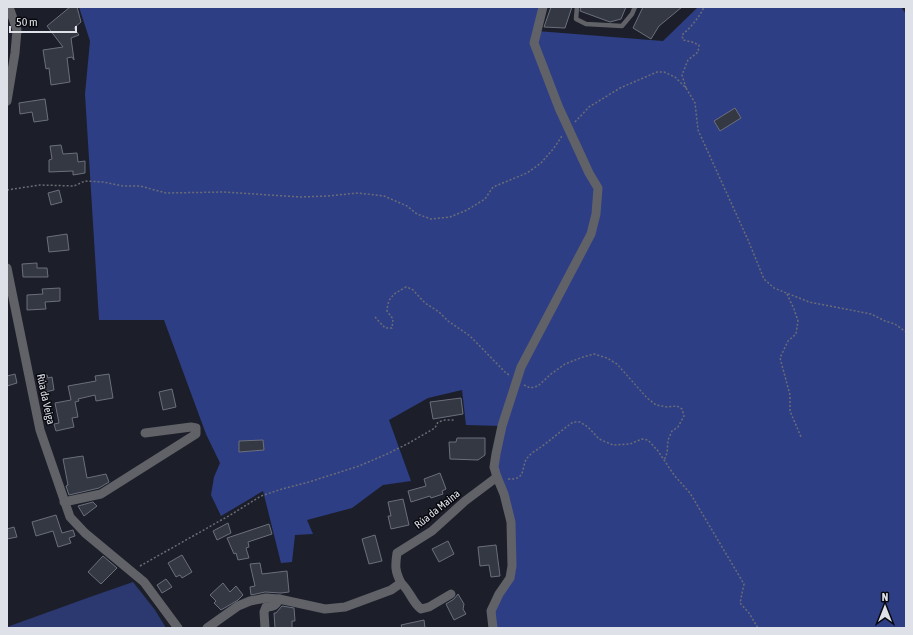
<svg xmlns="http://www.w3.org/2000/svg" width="913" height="635" font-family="'Asap Condensed',sans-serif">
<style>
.green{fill:#2c3970}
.forest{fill:#2e3e85}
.building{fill:#343843;stroke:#6b6f7c}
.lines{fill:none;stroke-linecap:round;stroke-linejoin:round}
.path{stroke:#6a6d76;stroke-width:1.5;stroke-dasharray:2 2;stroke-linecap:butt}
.service{stroke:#606268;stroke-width:4.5}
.minor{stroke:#606268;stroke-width:9}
.labels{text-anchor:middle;stroke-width:3;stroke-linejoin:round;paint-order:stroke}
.street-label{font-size:11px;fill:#dee1e8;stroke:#08090e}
</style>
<rect width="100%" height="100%" fill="#1c1f29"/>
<polygon class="green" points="133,582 155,610 166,628 7,628 7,625 7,627 90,597"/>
<polygon class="forest" points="79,7 543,7 537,31 663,41 698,7 901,7 906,14 906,628 493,628 491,611 510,578 511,522 494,467 502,426 466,425 462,390 428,398 389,420 411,481 383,485 352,508 307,520 313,534 295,535 292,562 281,563 263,491 221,516 211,495 214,477 220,463 206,434 164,320 99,320 85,94 90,41"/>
<g class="building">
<polygon points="70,7 77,7 81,22 74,28 79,35 71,38 74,60 72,57 67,58 70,82 51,85 49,68 46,69 43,50 63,47 47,26"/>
<polygon points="551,7 572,7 565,28 544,27"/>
<polygon points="581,7 626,7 621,19 610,22 580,11"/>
<polygon points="643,7 682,7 659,26 651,39 633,28"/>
<polygon points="45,99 48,120 34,122 32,112 20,114 19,103"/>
<polygon points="735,108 741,118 720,131 714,121"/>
<polygon points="61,145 63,154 77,153 78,162 85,161 85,173 73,175 73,171 49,172 49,160 52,159 50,146"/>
<polygon points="59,190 62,202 51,205 48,193"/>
<polygon points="67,234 69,250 49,252 47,237"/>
<polygon points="37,263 37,268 47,268 48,277 23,277 22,264"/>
<polygon points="60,288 60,301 45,302 46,309 27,310 27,295 43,294 42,289"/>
<polygon points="15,374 17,383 7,386 7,376"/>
<polygon points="109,374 113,398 96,401 95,395 78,399 79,401 75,402 78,417 72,418 74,427 56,431 54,424 59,423 55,403 71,400 68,386 96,381 95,376"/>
<polygon points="47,375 48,378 52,377 54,390 41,393 38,376"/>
<polygon points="172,389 176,407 163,410 159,392"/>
<polygon points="461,398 463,414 433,419 430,402"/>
<polygon points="457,438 485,438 485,455 478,460 450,459 449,442 456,442"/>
<polygon points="263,440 264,450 239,452 239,441"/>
<polygon points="83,456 87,478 106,474 109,482 99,488 69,495 66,486 68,485 63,459"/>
<polygon points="440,473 446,489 442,491 443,494 431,498 430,496 411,502 408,491 426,486 424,479"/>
<polygon points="403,499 409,525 391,529 388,516 391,516 388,502"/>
<polygon points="93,502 97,506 84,516 78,506"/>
<polygon points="56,515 62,533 73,530 75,536 69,538 71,543 58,547 53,531 36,536 32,522"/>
<polygon points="228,523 231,533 217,540 213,531"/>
<polygon points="269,524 272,534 248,542 249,547 246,548 249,558 238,560 236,553 234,554 227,538"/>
<polygon points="14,527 17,537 7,539 7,529"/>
<polygon points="375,535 382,561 369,564 362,539"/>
<polygon points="448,541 454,554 439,562 432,549"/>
<polygon points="496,545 500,576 491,577 489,565 480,566 478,547"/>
<polygon points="182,555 192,572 182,578 180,575 176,577 168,563"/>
<polygon points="103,556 117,568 101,584 88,572"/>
<polygon points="260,563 262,574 287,571 289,592 281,593 265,592 251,595 250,587 255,586 250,564"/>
<polygon points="166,579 172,587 162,593 157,585"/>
<polygon points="223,583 230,592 236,586 243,595 238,600 221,610 214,603 216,601 210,595"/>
<polygon points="458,594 464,604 463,609 466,614 454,620 446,604 454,599"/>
<polygon points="282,606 294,608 295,621 292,621 292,628 275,628 274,613 276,613"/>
<polygon points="424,620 425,628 402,628 401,625"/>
</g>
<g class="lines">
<g class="path">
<path d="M686,88L682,75L688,60L698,52L699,45L692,42L683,40L682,35C691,27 699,18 704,7"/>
<polyline points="575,122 589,107 620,88 657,72 664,72 675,77 686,88 695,103 698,130 748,240 764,279 774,288 809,302 871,314 885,321 895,324 906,332"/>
<polyline points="7,190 40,185 74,186 85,181 103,182 123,186 140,186 166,193 224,192 300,197 328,196 358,193 384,196 407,206 417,214 431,219 450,217 467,210 485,199 493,187 527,173 541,163 554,148 562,136"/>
<polyline points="787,294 794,309 798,321 796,334 788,341 780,358 790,395 790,411 801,437"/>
<path d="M375,317L385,328H392L393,319L387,311C388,296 394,294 406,287L412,289L425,303L439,312L448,321L470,336L505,372L509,375"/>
<polyline points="524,385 530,388 538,386 551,374 565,364 583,357 594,354 607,358 617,364 647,398 656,405 667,407 677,406 682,409 684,416 678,427 672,431 668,440 667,453 664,461"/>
<path d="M508,479C528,480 520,466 528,457C531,453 537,450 541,447C552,439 562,430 573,422H580L588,427L599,439L613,445L630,444L642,439L648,440L658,451L674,475L690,493L744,584L740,603L749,613L758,628"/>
<polyline points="140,566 232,514 261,496 282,489 309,482 359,466 387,454 409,443 435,428 438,422 445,420 454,420"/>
</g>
<polyline class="service" points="577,7 576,19 586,24 622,26 632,14 635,7"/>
<g class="minor">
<polyline points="7,101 15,53 17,30 9,7"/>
<polyline points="7,268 40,430 70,517 85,533 144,582 178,628"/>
<polyline points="64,502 101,494 196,434 196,428 191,427 145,433"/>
<path d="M401,583C410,591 412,602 421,609L429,607L451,594"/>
<path d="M207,628L238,606L250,601L266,598L279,599L325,609L345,607L391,590L401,583C395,571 395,566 397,553L432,531L465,501L497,477"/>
<path d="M265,628L264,612L266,607C273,607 276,606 279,599"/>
<polyline points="493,628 491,611 499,594 510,578 512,566 511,522 504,494 497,477 494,467 496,454 502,426 521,367 591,234 596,214 598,188 589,173 559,108 534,43 543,7"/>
</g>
</g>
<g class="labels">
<g class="street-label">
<text transform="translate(46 399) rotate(78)" y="4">Rúa da Veiga</text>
<text transform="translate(437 509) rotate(-39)" y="4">Rúa da Maina</text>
</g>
</g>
<rect width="913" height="635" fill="none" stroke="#dee1e8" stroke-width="16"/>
<g transform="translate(885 607)" stroke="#08090e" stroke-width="3" paint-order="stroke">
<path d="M0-3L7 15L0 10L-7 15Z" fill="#dee1e8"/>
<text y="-6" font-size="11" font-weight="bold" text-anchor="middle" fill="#dee1e8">N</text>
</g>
<path d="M10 26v6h66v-6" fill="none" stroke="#dee1e8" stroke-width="2"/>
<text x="16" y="26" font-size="12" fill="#dee1e8" stroke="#08090e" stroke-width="3" paint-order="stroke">50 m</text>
</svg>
